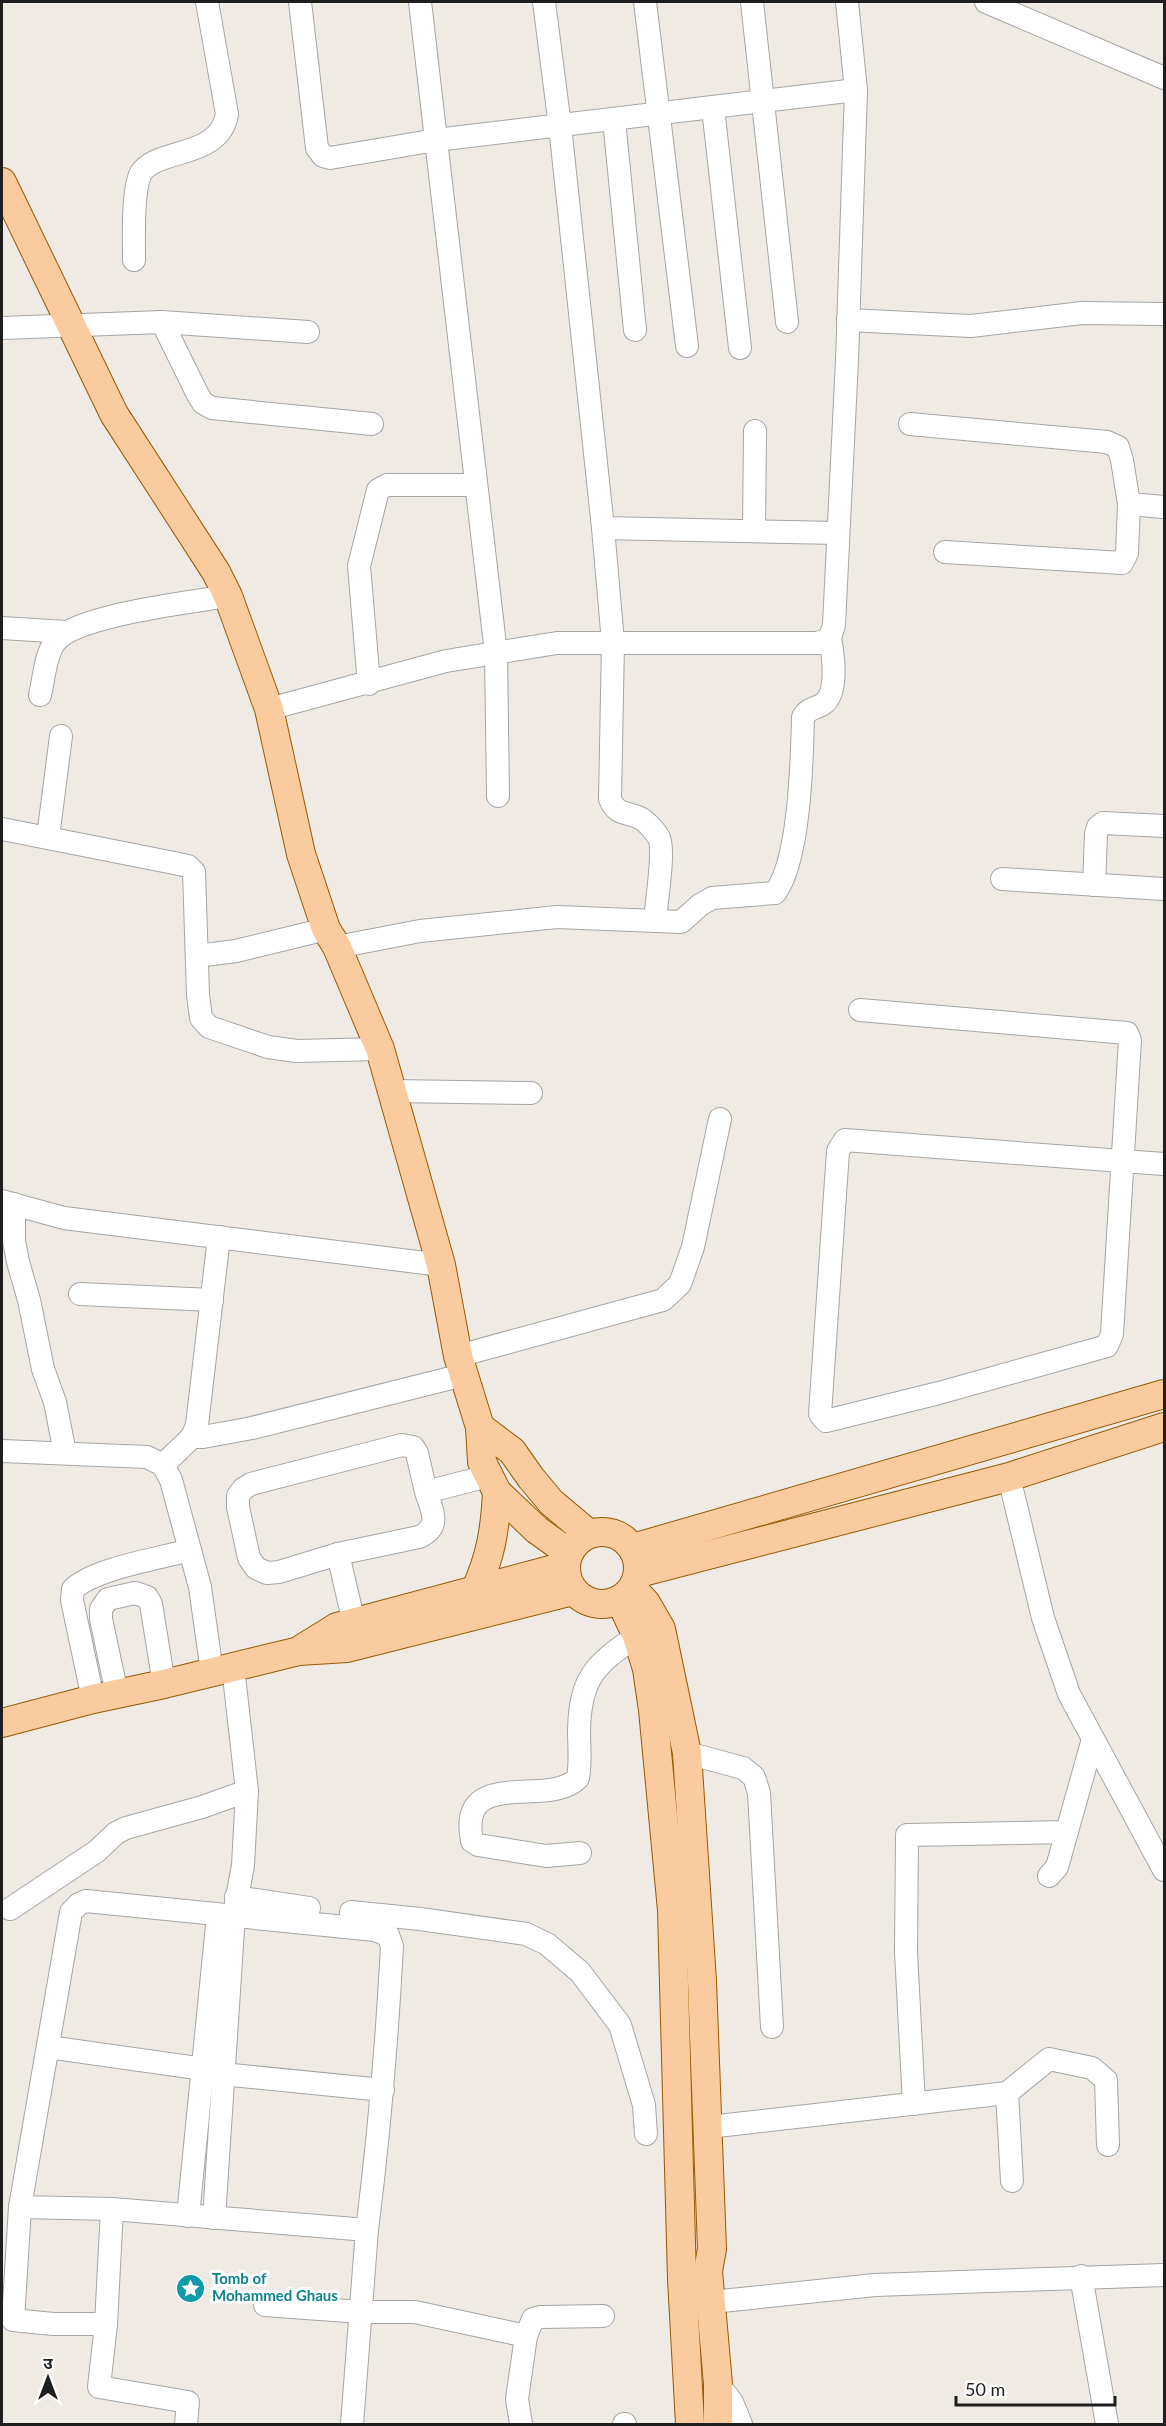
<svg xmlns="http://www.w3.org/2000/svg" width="1166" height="2426" font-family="Lato,'Noto Sans Devanagari',sans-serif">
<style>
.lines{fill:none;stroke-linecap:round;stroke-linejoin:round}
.minor-casing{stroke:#a5a5a5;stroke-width:24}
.major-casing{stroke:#965902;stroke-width:30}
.minor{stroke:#fff;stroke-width:22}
.major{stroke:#facb9e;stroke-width:28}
.labels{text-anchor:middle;stroke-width:6;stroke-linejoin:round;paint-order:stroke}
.culture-label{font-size:15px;font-weight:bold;fill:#0d838f;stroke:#fff;text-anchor:start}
</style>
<rect width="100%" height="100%" fill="#efebe4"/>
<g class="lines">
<defs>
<g id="minor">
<polyline points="300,2 317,148 323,156 330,158 436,140 496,653 498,796"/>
<polyline points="420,2 436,140 856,90"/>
<path d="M544,2L560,126L603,528L613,642L610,799C617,816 626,811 640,818C646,821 656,832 659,838C665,851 656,904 655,921"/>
<polyline points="645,2 687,346"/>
<polyline points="752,2 787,322"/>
<polyline points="986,2 1164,78"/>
<polyline points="713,108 740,348"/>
<polyline points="614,120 635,330"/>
<path d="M134,260C134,240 132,190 141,173C156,148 220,159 227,114L207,2"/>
<polyline points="848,320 971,326 1082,313 1164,314"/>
<polyline points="162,322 198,395 203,403 212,408 372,424"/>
<polyline points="2,328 162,322 308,332"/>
<polyline points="910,424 1107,442 1118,447 1122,460 1129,504 1164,507"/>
<polyline points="603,528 838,533"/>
<polyline points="754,531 755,431"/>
<polyline points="945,552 1122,563 1127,553 1129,504"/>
<polyline points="2,628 66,632"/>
<polyline points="369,684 359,566 378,490 387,485 476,485"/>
<path d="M40,695C44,679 45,655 55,642C75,615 193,602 228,596"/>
<polyline points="269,709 446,661 557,643 818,643 830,638 834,625 847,360 856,90 847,2"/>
<polyline points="2,829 174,863 188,866 194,872 198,995 201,1018 209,1027 268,1047 297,1051 380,1049"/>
<polyline points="48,837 61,736"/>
<polyline points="1002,879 1164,889"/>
<polyline points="1094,885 1096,834 1098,827 1103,823 1164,826"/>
<path d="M337,947L420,931L557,917L681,922L700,905L712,898L775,893C800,860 802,759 803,717C808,708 815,709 823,704C839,693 833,654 830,638"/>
<polyline points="197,956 236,951 326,929"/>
<polyline points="860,1010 1127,1033 1130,1040 1112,1334 1107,1346 939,1393 826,1421 820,1414 838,1151 845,1140 1122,1161 1164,1164"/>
<polyline points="392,1091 531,1093"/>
<polyline points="2,1201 64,1218 441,1265"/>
<polyline points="14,1204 14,1241 18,1262 29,1300 43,1369 55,1402 65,1453"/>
<polyline points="80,1294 212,1300"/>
<polyline points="458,1356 663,1300 680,1284 693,1247 720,1119"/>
<polyline points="192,1437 203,1437 252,1428 463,1375"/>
<polyline points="2,1451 147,1457 163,1465 171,1480 200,1587 212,1672"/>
<polyline points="163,1465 192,1437 197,1425 219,1237"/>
<polyline points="1009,1477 1043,1618 1069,1694 1164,1870"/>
<path d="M426,1492C432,1510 442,1527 419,1537L338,1554L279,1572L267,1573L256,1568L249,1558L238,1507V1496L243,1489L251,1484L402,1445L413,1447L417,1453L426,1492L488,1476"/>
<polyline points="338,1554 354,1623"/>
<polyline points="117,1694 101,1619 101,1609 108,1599 135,1593 147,1597 151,1604 164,1684"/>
<path d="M93,1699L72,1600L73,1589C96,1568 158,1559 190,1550"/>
<polyline points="687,1753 743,1768 754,1777 759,1793 772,2027"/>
<path d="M580,1853L546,1856L478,1845L472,1841C457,1765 549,1809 578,1778C581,1762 579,1746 579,1731C580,1678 595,1664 637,1636"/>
<polyline points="1049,1876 1057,1867 1093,1739"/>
<polyline points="236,1897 309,1908"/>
<path d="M86,1901L375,1930L388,1935L392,1946C387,2041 379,2135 367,2230L112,2209L20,2207L71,1912L79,1904Z"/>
<polyline points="10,1909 97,1851 116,1833 126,1828 202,1807 247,1791"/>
<polyline points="351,1912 420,1919 526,1934 547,1944 580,1972 620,2025 644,2105 646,2134"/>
<polyline points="48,2047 204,2069 222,2074 383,2090"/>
<polyline points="1007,2093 1012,2181"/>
<polyline points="914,2104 906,1952 907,1835 1067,1832"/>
<polyline points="709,2127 1007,2093 1049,2059 1092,2068 1106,2080 1108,2145"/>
<polyline points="20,2207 13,2320 53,2324 106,2324 99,2387 188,2402 186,2424"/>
<polyline points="188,2216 218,1915"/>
<polyline points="214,2218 234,1915 243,1865 247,1791 233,1667"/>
<polyline points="1081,2276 1107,2424"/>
<polyline points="696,2301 712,2302 875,2285 1164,2275"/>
<polyline points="265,2305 361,2312 415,2312 526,2336 517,2399 521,2424"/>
<polyline points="106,2324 112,2209"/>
<polyline points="526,2336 533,2319 541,2317 603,2316"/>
<polyline points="718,2384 732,2402 741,2424"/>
<polyline points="352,2424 367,2230"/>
<polyline points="624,2424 625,2424"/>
</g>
<g id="major">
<polyline points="2,182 114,414 216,572 228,596 269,709 301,854 326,929 337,947 380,1049 441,1265 458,1356 480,1427 482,1462 497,1492 537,1530 569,1553"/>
<polyline points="480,1427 512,1451 531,1478 551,1502 589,1534"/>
<circle cx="602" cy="1568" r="36"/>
<polyline points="633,1548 1164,1394"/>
<polyline points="639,1573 1009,1477 1164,1427"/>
<polyline points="633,1589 646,1603 661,1629 687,1753 702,1981 712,2249 708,2271 718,2384 718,2424"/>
<path d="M475,1591C491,1556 495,1530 497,1492"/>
<polyline points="620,1600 637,1636 647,1669 653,1710 672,1910 682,2279 690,2424"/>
<polyline points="303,1648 337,1627 565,1566"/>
<polyline points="2,1723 93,1699 164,1684 299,1651 347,1648 573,1591"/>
</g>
</defs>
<use href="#minor" class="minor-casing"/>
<use href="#major" class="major-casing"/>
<use href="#minor" class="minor"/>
<use href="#major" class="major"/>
</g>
<defs>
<symbol id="sight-disc" viewBox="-11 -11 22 22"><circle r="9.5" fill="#0f9aa8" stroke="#fff"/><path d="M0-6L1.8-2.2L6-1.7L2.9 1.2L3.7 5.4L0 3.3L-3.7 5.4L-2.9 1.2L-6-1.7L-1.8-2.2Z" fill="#fff"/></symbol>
</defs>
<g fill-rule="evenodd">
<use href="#sight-disc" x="174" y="2272" width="33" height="33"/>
</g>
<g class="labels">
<g class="culture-label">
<text x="212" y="2284">Tomb of<tspan x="212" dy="17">Mohammed Ghaus</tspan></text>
</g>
</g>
<rect width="1166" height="2426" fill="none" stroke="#1e1e1e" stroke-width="6"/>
<g transform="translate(48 2378)" stroke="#ffffff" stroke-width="4.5" paint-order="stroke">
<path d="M0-4.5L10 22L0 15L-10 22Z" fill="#1e1e1e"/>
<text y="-9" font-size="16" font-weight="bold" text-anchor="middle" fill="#1e1e1e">उ</text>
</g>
<path d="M956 2396v9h159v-9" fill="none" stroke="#1e1e1e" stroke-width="3"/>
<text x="965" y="2396" font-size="18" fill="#1e1e1e" stroke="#ffffff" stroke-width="4.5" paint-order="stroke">50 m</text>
</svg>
